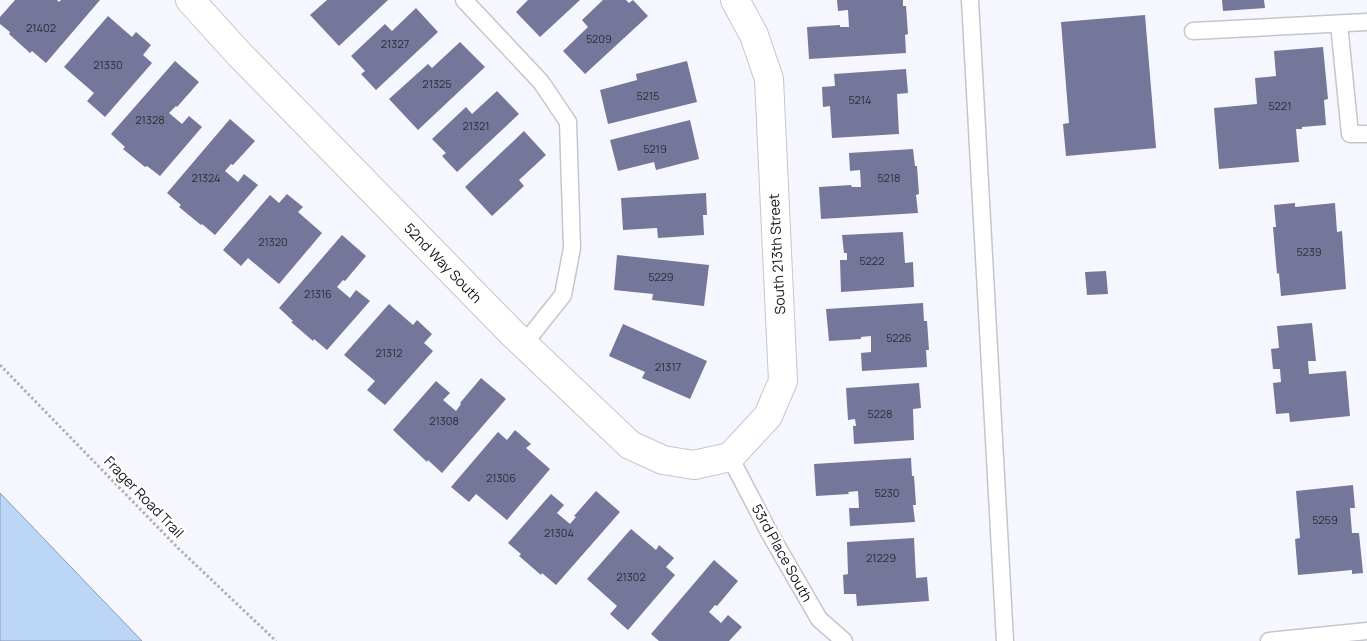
<svg xmlns="http://www.w3.org/2000/svg" width="1367" height="641" font-family="Manrope,sans-serif">
<style>
.water{fill:#bbd6f7;stroke:#899cb4}
.building{fill:#74769a}
.lines{fill:none;stroke-linecap:round;stroke-linejoin:round}
.lane-casing{stroke:#c4c6ce;stroke-width:19}
.street-casing{stroke:#c4c6ce;stroke-width:30}
.path{stroke:#b0b1b7;stroke-width:3;stroke-dasharray:2.5 2.5;stroke-linecap:butt}
.lane{stroke:#fff;stroke-width:16}
.street{stroke:#fff;stroke-width:28}
.labels{text-anchor:middle;stroke-width:5;stroke-linejoin:round;paint-order:stroke}
.number-label{font-size:11px;fill:#2c2c38}
.street-label{font-size:14px;fill:#141417;stroke:#fff}
</style>
<rect width="100%" height="100%" fill="#f6f7fe"/>
<polygon class="water" points="0,493 142,641 0,641"/>
<g class="building">
<polygon points="15,0 57,0 59,2 61,0 100,0 46,63 32,51 30,53 9,34 10,32 0,24 0,17"/>
<polygon points="327,0 388,0 339,46 310,15"/>
<polygon points="528,0 580,0 540,37 516,12"/>
<polygon points="603,0 626,0 629,3 633,0 648,16 585,74 563,51 588,27 582,20"/>
<polygon points="837,0 903,0 903,6 906,6 908,34 905,35 906,53 809,59 807,27 840,25 840,27 849,27 848,10 838,11"/>
<polygon points="1222,0 1264,0 1265,8 1223,11"/>
<polygon points="416,8 438,32 376,90 361,74 365,71 351,56 385,24 392,31"/>
<polygon points="1145,15 1156,148 1066,156 1063,124 1069,123 1061,22"/>
<polygon points="108,16 132,37 136,32 151,45 143,55 152,63 105,117 87,101 94,93 64,67"/>
<polygon points="460,42 485,67 418,130 389,99 428,64 432,68"/>
<polygon points="1323,47 1328,99 1324,100 1326,125 1302,127 1302,129 1296,129 1299,162 1219,169 1214,108 1257,104 1255,78 1276,76 1274,51"/>
<polygon points="175,61 199,82 177,107 176,106 169,113 182,124 189,116 202,127 160,176 147,166 145,167 123,149 125,147 111,134"/>
<polygon points="687,61 697,102 608,124 600,90 637,80 636,74"/>
<polygon points="906,69 908,93 897,94 899,134 832,138 830,106 823,107 822,87 835,86 834,74"/>
<polygon points="497,91 519,114 457,172 442,156 446,153 432,139 466,107 472,114"/>
<polygon points="230,119 255,141 233,165 231,164 225,171 238,182 244,174 258,185 215,235 202,224 201,225 179,207 181,205 167,193"/>
<polygon points="690,120 699,159 656,170 654,162 618,171 610,140"/>
<polygon points="524,131 546,155 519,180 524,186 492,216 465,187"/>
<polygon points="913,149 915,166 917,166 919,194 916,195 918,213 821,219 819,187 851,185 852,187 861,187 860,170 850,171 849,153"/>
<polygon points="706,193 707,215 703,215 704,235 658,238 657,228 623,230 621,198"/>
<polygon points="287,194 303,207 298,212 322,233 279,284 248,258 241,266 223,250 270,195 279,203"/>
<polygon points="1295,203 1295,207 1335,203 1337,232 1342,231 1346,289 1281,296 1279,273 1277,274 1273,227 1276,227 1274,205"/>
<polygon points="903,232 905,263 913,262 914,287 841,292 840,260 847,260 847,253 844,253 842,235"/>
<polygon points="342,235 366,256 345,281 343,280 337,287 350,298 356,290 370,301 327,350 314,339 313,341 291,322 293,321 279,308"/>
<polygon points="617,255 709,265 704,306 652,300 653,294 614,290"/>
<polygon points="1106,271 1108,294 1087,295 1085,272"/>
<polygon points="923,303 924,321 927,321 929,350 926,350 927,367 862,371 861,353 871,352 871,336 861,337 861,339 829,341 826,309"/>
<polygon points="389,304 413,325 417,320 432,334 424,343 433,351 385,405 367,390 375,381 344,355"/>
<polygon points="1312,323 1316,361 1308,361 1309,374 1346,371 1350,416 1290,422 1289,413 1276,414 1273,383 1281,382 1280,369 1273,369 1271,349 1279,348 1277,326"/>
<polygon points="623,324 707,361 690,399 642,378 645,372 609,356"/>
<polygon points="481,378 506,399 442,473 428,460 427,462 393,430 436,381 450,393 443,400 456,411 461,404 460,403"/>
<polygon points="919,383 921,408 913,409 914,440 854,444 853,426 856,426 855,419 848,420 846,388"/>
<polygon points="515,430 531,444 526,448 550,469 507,520 476,494 469,502 451,487 498,432 507,440"/>
<polygon points="911,458 912,476 914,476 916,505 913,505 915,522 850,526 849,508 859,508 858,491 848,492 849,494 816,496 814,464"/>
<polygon points="1353,485 1355,508 1350,508 1352,533 1359,533 1363,573 1352,574 1352,570 1298,575 1295,539 1300,538 1296,491"/>
<polygon points="596,491 620,512 556,585 542,573 541,575 519,556 521,554 508,543 551,494 564,505 557,513 570,524 576,517 574,516"/>
<polygon points="631,529 656,550 659,545 674,558 666,567 675,575 628,630 610,614 617,606 587,579"/>
<polygon points="914,538 916,578 927,577 929,601 857,606 856,594 844,594 843,575 848,574 847,542"/>
<polygon points="714,560 738,581 717,606 715,605 709,612 721,623 728,615 742,627 729,641 659,641 651,634"/>
</g>
<g class="lines">
<defs>
<g id="lane">
<polyline points="464,0 541,82 568,122 572,248 563,295 524,344"/>
<polyline points="970,0 1005,641"/>
<polyline points="1339,24 1350,134 1367,134"/>
<polyline points="1193,31 1367,22"/>
<polyline points="730,457 770,534 819,619 844,641"/>
<polyline points="1269,641 1367,631"/>
</g>
<polyline id="street" points="190,0 240,55 513,334 630,445 663,460 694,465 730,457 768,416 783,381 769,79 754,35 735,0"/>
</defs>
<use href="#lane" class="lane-casing"/>
<use href="#street" class="street-casing"/>
<polyline class="path" points="0,365 178,548 276,641"/>
<use href="#lane" class="lane"/>
<use href="#street" class="street"/>
</g>
<g class="labels">
<g class="number-label">
<text x="41" y="32">21402</text>
<text x="599" y="43">5209</text>
<text x="395" y="48">21327</text>
<text x="108" y="69">21330</text>
<text x="437" y="88">21325</text>
<text x="648" y="100">5215</text>
<text x="860" y="104">5214</text>
<text x="1280" y="110">5221</text>
<text x="150" y="124">21328</text>
<text x="476" y="130">21321</text>
<text x="655" y="153">5219</text>
<text x="206" y="182">21324</text>
<text x="889" y="182">5218</text>
<text x="273" y="246">21320</text>
<text x="1309" y="256">5239</text>
<text x="872" y="265">5222</text>
<text x="661" y="281">5229</text>
<text x="318" y="298">21316</text>
<text x="899" y="342">5226</text>
<text x="389" y="357">21312</text>
<text x="668" y="371">21317</text>
<text x="880" y="418">5228</text>
<text x="444" y="425">21308</text>
<text x="501" y="482">21306</text>
<text x="887" y="497">5230</text>
<text x="1325" y="524">5259</text>
<text x="559" y="537">21304</text>
<text x="881" y="562">21229</text>
<text x="631" y="581">21302</text>
</g>
<g class="street-label">
<text transform="translate(777 254) rotate(-93)" y="5">South 213th Street</text>
<text transform="translate(443 263) rotate(46)" y="5">52nd Way South</text>
<text transform="translate(144 497) rotate(46)" y="5">Frager Road Trail</text>
<text transform="translate(782 553) rotate(61)" y="5">53rd Place South</text>
</g>
</g>
</svg>
